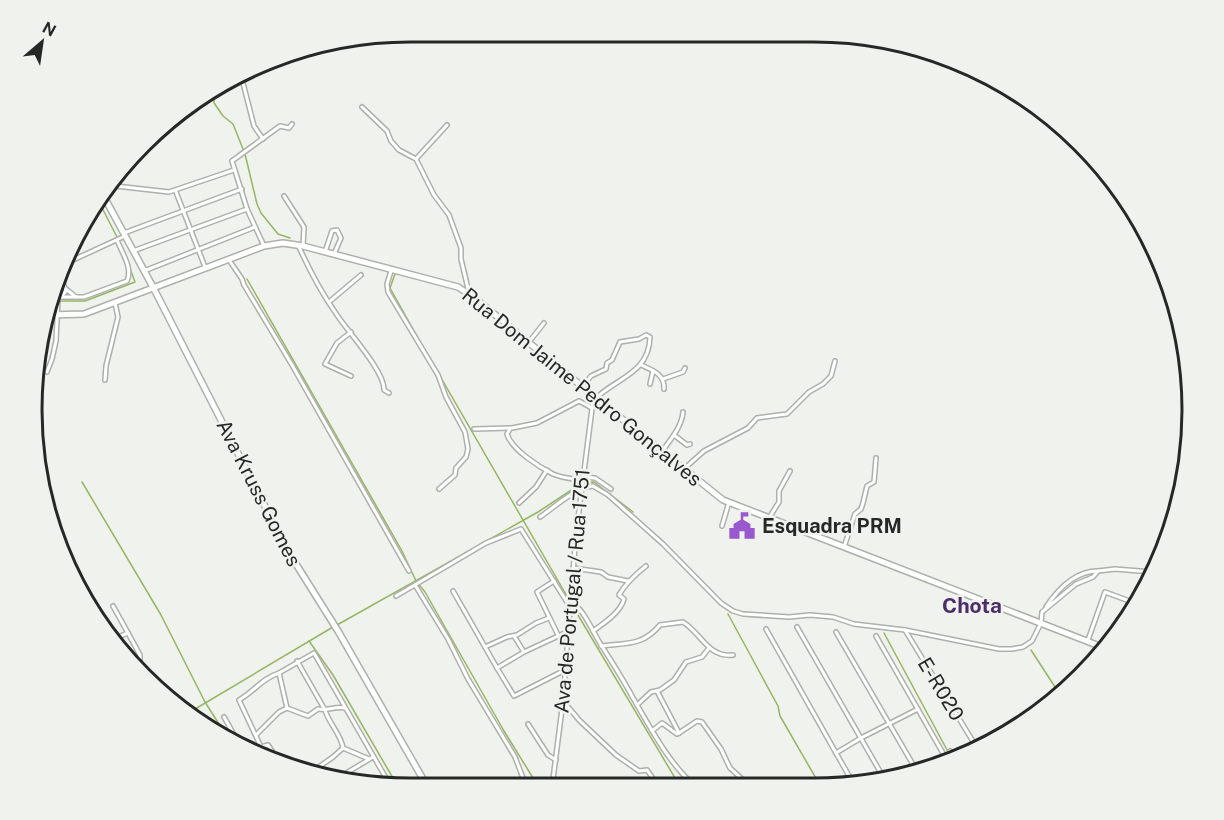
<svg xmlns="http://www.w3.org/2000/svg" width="1224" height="820" font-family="'Public Sans',sans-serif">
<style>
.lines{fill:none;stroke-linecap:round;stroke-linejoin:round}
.stream{stroke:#95b664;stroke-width:1.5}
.street-casing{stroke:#aeb0ab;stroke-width:6}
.secondary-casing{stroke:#aeb0ab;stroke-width:8}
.street{stroke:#fff;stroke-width:3}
.secondary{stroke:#fff;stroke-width:5}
.labels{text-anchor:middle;stroke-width:5;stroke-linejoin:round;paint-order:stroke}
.street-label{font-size:20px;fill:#272826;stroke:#eff2ed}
.poi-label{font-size:20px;font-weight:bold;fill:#272826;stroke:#eff2ed;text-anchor:start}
.neighbourhood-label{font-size:21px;font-weight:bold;fill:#4c2d67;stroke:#eff2ed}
.rim{fill:none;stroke:#272826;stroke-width:3}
</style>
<rect width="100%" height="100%" fill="#eff2ed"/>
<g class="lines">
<g class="stream">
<polyline points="214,88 214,103 223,116 233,124 245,154 257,204 261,213 278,234 290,238"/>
<polyline points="98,200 118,239"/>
<polyline points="395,274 390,288 413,329"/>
<polyline points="247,279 402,551 416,581 425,592 504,731 538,786"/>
<polyline points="52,301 85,301 135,282 129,266"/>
<polyline points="414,331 568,598"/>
<polyline points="82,482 161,615 205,702 229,740"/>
<polyline points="572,605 681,788"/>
<polyline points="728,614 778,706 780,716 821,787"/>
<polyline points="337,625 538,512 582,483 594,482 633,512"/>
<polyline points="884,633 953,761"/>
<polyline points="309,641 333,675 397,785"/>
<polyline points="1031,650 1059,693"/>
<polyline points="190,712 333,627"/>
</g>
<defs>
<g id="street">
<polyline points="243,83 254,126 263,139"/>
<polyline points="362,107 387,131 391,141 399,150 416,159 434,195 449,215 461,248 461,259 469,293"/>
<polyline points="416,159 447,125"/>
<polyline points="107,185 169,192 234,170"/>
<polyline points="176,192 205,267"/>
<polyline points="284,196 304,227 303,246"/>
<polyline points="124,233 242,189"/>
<polyline points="264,246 247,209 232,161 280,126 289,128 292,124"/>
<path d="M299,247C309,269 321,292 335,312C346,330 385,371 384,390L389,393"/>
<polyline points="133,251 247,209"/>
<polyline points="325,252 332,231 337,230 341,238 334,254"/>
<polyline points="229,260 242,279 244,285 292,365 409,571"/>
<polyline points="60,266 125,236"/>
<polyline points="144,271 255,227"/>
<polyline points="391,271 387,284 388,292 438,375 446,397 465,432 468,449 466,457 456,468 455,475 439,489"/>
<polyline points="66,289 76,297"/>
<path d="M53,297H84L127,281C133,268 122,253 117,240"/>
<polyline points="329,302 361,275"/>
<polyline points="529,342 544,323"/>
<path d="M641,365C652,370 665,374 664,389"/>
<polyline points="47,372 52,359 56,341 58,300 66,291 59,272"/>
<polyline points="351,376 325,364 337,343 351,332"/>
<polyline points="663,379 683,372 685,368"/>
<polyline points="105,380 106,366 118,317 115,303"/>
<polyline points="650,384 653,371"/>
<polyline points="474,429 512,428 537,423 579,401 592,408"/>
<path d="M510,429L507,434C511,449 539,467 553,474C562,478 573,479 582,480"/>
<polyline points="674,435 687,445 690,444"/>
<path d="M663,450C671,439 682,426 683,412"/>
<polyline points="685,468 704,451 748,428 757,418 787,414 809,392 823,384 831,376 835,361"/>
<polyline points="582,477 595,478 611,489"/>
<polyline points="519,503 536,487 547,470"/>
<path d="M540,517C556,506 573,489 593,486L608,495L663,544L721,603L733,611L743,614L789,617L810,615L833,617L854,624L905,630L999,649H1012L1023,647L1032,641L1041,623L1042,612L1076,584L1093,577L1098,571L1115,569L1152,572"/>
<polyline points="769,518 779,502 779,491 790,471"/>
<polyline points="722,526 729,502"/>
<polyline points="844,547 855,514 861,509 863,503 867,486 874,482 876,458"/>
<polyline points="573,568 601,572 608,577 628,581"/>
<polyline points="554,581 537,592 558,635"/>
<polyline points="415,585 448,639 468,679 515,757 523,778 530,786"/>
<polyline points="453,591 485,647 507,637 517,635 536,623 549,618"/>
<polyline points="396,596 486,543 521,529 570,607"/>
<path d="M571,602C584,609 592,631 600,643C611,661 623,679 633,698C652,730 668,763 697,788"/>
<path d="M1046,607C1058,589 1075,571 1098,571"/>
<polyline points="797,627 882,775"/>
<polyline points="766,629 836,753 861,738 918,709"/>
<polyline points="905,630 977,748"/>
<path d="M593,631C603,624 621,612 624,599L619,595C625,584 636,574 646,566"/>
<polyline points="836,632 915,768"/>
<polyline points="128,633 140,655 140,669 156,682 160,690"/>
<polyline points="514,636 524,652 569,631"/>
<polyline points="876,636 948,762"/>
<polyline points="113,639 128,633 113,606"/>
<polyline points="1088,640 1105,592 1132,602"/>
<path d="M601,646C626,643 643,646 660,625L683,622C701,633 708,658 733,655"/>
<polyline points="485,647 497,668"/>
<polyline points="524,652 497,668 514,696 565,670"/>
<path d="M297,661L325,710C329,724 341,734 343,748"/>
<polyline points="657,691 679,733"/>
<polyline points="563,701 580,721 616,755 639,771 647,770 659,787"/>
<polyline points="637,705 651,692 660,690 674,680 686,662 702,657 709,648"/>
<path d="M287,708L308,716L318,709C328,711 335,706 345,708"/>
<polyline points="224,717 242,749"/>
<polyline points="528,724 548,755 556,760"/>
<polyline points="652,731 662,723 677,734 679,733"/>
<polyline points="679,733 697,721 702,722 721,749 730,768 752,788"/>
<polyline points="256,735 279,712 287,708 279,673 314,653 390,785"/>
<path d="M261,747L239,700C255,691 261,679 279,673"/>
<polyline points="343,748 369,759"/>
<polyline points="950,751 955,760"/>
<polyline points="254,753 261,747 268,745 278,760"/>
<polyline points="836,753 852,781"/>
<polyline points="313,771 333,757 343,748"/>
<polyline points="338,778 373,757"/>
<path d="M552,787L563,701L576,534L593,401C614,378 649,375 650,337L646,335L639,339L620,342L612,360L607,363L606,369L591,376L583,386"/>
</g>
<g id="secondary">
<polyline points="102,193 154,289 269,514 274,529 338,631 427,786"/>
<polyline points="49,315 84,314 264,246 283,243 303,246 458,287 476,299 596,398 723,500 1102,647"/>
</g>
</defs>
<use href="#street" class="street-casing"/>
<use href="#secondary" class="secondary-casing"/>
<use href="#street" class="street"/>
<use href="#secondary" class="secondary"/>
</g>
<defs>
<symbol id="civic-bare" viewBox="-9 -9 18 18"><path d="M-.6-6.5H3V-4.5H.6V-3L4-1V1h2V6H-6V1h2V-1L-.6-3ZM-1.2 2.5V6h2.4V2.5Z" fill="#9858ce" stroke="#eff2ed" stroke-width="2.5" paint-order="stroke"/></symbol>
</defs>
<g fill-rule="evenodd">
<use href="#civic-bare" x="723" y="507" width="38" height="38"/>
</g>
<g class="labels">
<g class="street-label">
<text transform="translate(582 387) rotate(39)" y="7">Rua Dom Jaime Pedro Gonçalves</text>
<text transform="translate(259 493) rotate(63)" y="7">Ava Kruss Gomes</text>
<text transform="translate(572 591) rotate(-85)" y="7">Ava de Portugal / Rua 1751</text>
<text transform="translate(941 689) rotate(59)" y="7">E-R020</text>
</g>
<g class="poi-label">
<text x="762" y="533">Esquadra PRM</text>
</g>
<g class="neighbourhood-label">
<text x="972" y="613">Chota</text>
</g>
</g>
<path d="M0 0H1224V820H0ZM410 42H814A368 368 0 0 1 1182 410V410A368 368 0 0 1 814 778H410A368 368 0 0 1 42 410V410A368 368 0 0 1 410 42Z" fill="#eff2ed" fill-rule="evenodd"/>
<path class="rim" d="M410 42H814A368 368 0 0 1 1182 410V410A368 368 0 0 1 814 778H410A368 368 0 0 1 42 410V410A368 368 0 0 1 410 42Z"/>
<g transform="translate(42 42) rotate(29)" stroke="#eff2ed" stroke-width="4.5" paint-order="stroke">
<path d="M0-4.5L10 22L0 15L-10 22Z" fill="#272826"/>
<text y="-9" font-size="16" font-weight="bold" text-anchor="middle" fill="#272826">N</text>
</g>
</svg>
